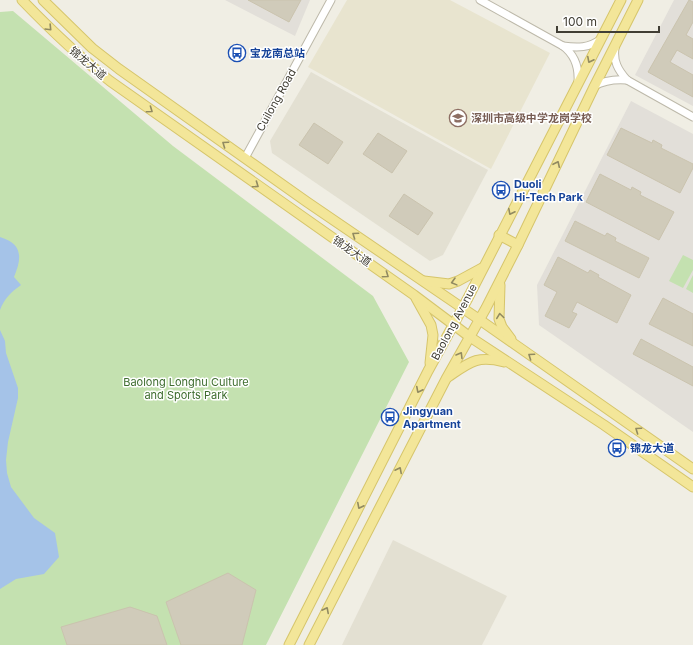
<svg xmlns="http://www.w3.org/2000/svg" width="693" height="645" font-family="Inter,'Noto Sans SC',sans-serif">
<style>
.residential{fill:#e3e0d2}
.industrial{fill:#e2dfd9}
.education{fill:#e8e4cf}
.green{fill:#c4e1b0}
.water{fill:#a5c3e8}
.building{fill:#d0cbba;stroke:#cac3ae}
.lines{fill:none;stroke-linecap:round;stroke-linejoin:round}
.minor-casing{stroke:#bdb9aa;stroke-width:9}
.major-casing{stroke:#d6c56b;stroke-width:11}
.minor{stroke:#fff;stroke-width:7}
.major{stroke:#f3e699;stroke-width:9}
.oneway{stroke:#918a61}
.labels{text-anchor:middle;stroke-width:3;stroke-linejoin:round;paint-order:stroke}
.transit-label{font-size:11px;font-weight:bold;fill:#164399;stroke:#fff;text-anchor:start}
.street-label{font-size:11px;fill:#413e34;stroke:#fff}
.education-label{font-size:11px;font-weight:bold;fill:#785e54;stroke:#fff;text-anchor:start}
.park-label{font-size:11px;fill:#3d6c2e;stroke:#fff}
</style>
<rect width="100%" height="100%" fill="#f0eee4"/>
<g class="residential">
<polygon points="311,72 488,170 443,255 430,261 272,153 270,141"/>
<polygon points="393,540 507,596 482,645 342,645"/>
</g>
<g class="industrial">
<polygon points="225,0 310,0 295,36"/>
<polygon points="674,0 693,0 693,106 635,75"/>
<polygon points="631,101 693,134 693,432 539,325 537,285"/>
</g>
<polygon class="education" points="347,0 450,0 550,53 491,169 308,67"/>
<g class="green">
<polygon points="13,11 173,146 373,296 409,362 266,645 0,645 0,12"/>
<polygon points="683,255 693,260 693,270 683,288 669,281"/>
<polygon points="693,275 693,293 686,289"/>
</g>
<g class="water">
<path d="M0,237C23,244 22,258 14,277L21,285C11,292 4,299 0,310Z"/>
<polygon points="0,330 5,341 6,353 18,388 18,398 8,442 6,460 7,473 11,487 34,518 55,533 59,557 44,574 16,579 0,589"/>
</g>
<g class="building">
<polygon points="248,0 301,0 289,22"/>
<polygon points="689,0 693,2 693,22 686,35 693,39 693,59 677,50 670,62 693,75 693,97 648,72"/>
<polygon points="314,123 343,142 328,164 299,145"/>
<polygon points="621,128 652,143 653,140 662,145 661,148 693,164 693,168 680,193 607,155"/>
<polygon points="378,133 407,151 392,173 363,154"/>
<polygon points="600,174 631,190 632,187 641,192 640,195 674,212 659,240 586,202"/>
<polygon points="404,194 433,213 418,235 389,216"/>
<polygon points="575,221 605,236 607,233 616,238 615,241 649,258 639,278 565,241"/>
<polygon points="558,257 588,273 590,270 599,275 598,277 631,295 617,323 577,302 572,312 577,314 569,328 545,316 557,292 544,285"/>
<polygon points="663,298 693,314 693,346 649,324"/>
<polygon points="641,339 693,367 693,386 633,354"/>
<polygon points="228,573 256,590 242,645 181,645 166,602"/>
<polygon points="130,607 157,616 167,645 67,645 61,627"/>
</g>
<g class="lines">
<defs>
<g id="minor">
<path d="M480,0L563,46C575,55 579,67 578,82"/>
<path d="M563,46C578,48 589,48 601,39"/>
<path d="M615,48C613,61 618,70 627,80L693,117"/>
<path d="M594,86C605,80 615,79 627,80"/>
<polyline points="245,158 331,0"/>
</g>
<g id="major">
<path d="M22,0C50,29 78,56 110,81L414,295L470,337L604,425L693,487"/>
<polyline points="43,0 92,48 119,69 307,202 480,320 693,469"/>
<polyline points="499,235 518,245"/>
<polyline points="424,281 449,284 458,281 482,268"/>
<polyline points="500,285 499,319 502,327 511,339"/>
<polyline points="416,298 431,325 433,335 430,363"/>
<path d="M448,377C470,362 477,355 504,362"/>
<polyline points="289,645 428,371 468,298 621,0"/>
<polyline points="309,645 446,379 486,308 518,245 594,87 638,0"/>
</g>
</defs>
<use href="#minor" class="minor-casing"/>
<use href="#major" class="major-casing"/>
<use href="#minor" class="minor"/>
<use href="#major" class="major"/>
</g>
<defs><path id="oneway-chevron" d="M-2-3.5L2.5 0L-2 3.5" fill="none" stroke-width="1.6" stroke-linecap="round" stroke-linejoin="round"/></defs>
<g class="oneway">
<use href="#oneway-chevron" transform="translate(49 28) rotate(46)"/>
<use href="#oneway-chevron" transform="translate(590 60) rotate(117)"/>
<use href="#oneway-chevron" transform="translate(150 110) rotate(35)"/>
<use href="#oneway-chevron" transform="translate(225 144) rotate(-145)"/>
<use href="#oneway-chevron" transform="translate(557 164) rotate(-65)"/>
<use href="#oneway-chevron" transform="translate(256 185) rotate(35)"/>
<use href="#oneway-chevron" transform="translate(511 212) rotate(117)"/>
<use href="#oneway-chevron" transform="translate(355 235) rotate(-145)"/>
<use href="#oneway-chevron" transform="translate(386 275) rotate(35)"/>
<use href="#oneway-chevron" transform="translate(454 282) rotate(165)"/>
<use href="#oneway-chevron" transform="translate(500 316) rotate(-98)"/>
<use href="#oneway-chevron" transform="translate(460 355) rotate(-59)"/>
<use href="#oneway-chevron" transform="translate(531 356) rotate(-145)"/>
<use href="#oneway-chevron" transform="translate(419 390) rotate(117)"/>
<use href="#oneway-chevron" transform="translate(638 430) rotate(-145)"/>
<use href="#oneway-chevron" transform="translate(399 470) rotate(-63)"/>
<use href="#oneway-chevron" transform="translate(360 506) rotate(117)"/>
<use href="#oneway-chevron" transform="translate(326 610) rotate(-63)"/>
</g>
<defs>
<symbol id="bus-ring" viewBox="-11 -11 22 22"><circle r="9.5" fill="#fff" stroke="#1a4fb4" stroke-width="1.5"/><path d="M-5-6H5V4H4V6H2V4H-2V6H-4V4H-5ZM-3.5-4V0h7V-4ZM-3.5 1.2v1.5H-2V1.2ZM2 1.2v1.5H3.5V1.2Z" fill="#1a4fb4"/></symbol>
<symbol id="school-ring" viewBox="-11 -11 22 22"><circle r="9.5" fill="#fff" stroke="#8d6e63" stroke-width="1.5"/><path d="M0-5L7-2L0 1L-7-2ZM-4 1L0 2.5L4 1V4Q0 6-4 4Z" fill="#8d6e63"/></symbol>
</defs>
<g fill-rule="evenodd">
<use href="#bus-ring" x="227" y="43" width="20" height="20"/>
<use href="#school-ring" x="448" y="108" width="20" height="20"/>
<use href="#bus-ring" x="491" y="180" width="20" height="20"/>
<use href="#bus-ring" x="380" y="407" width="20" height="20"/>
<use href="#bus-ring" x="607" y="438" width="20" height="20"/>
</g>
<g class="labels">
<g class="transit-label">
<text x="250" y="57">宝龙南总站</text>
<text x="514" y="188">Duoli<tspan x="514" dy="13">Hi-Tech Park</tspan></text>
<text x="403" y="415">Jingyuan<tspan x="403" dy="13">Apartment</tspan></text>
<text x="630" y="452">锦龙大道</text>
</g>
<g class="street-label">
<text transform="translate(88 63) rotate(40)" y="4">锦龙大道</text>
<text transform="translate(276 100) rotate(-61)" y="4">Cuilong Road</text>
<text transform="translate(352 251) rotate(35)" y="4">锦龙大道</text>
<text transform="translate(454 322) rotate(-62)" y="4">Baolong Avenue</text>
</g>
<g class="education-label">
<text x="471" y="122">深圳市高级中学龙岗学校</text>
</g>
<g class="park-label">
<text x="186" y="386">Baolong Longhu Culture<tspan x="186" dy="13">and Sports Park</tspan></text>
</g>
</g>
<path d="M557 26v6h102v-6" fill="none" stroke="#413e34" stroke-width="2"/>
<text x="563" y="26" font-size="12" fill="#413e34" stroke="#ffffff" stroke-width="3" paint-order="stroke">100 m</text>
</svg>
